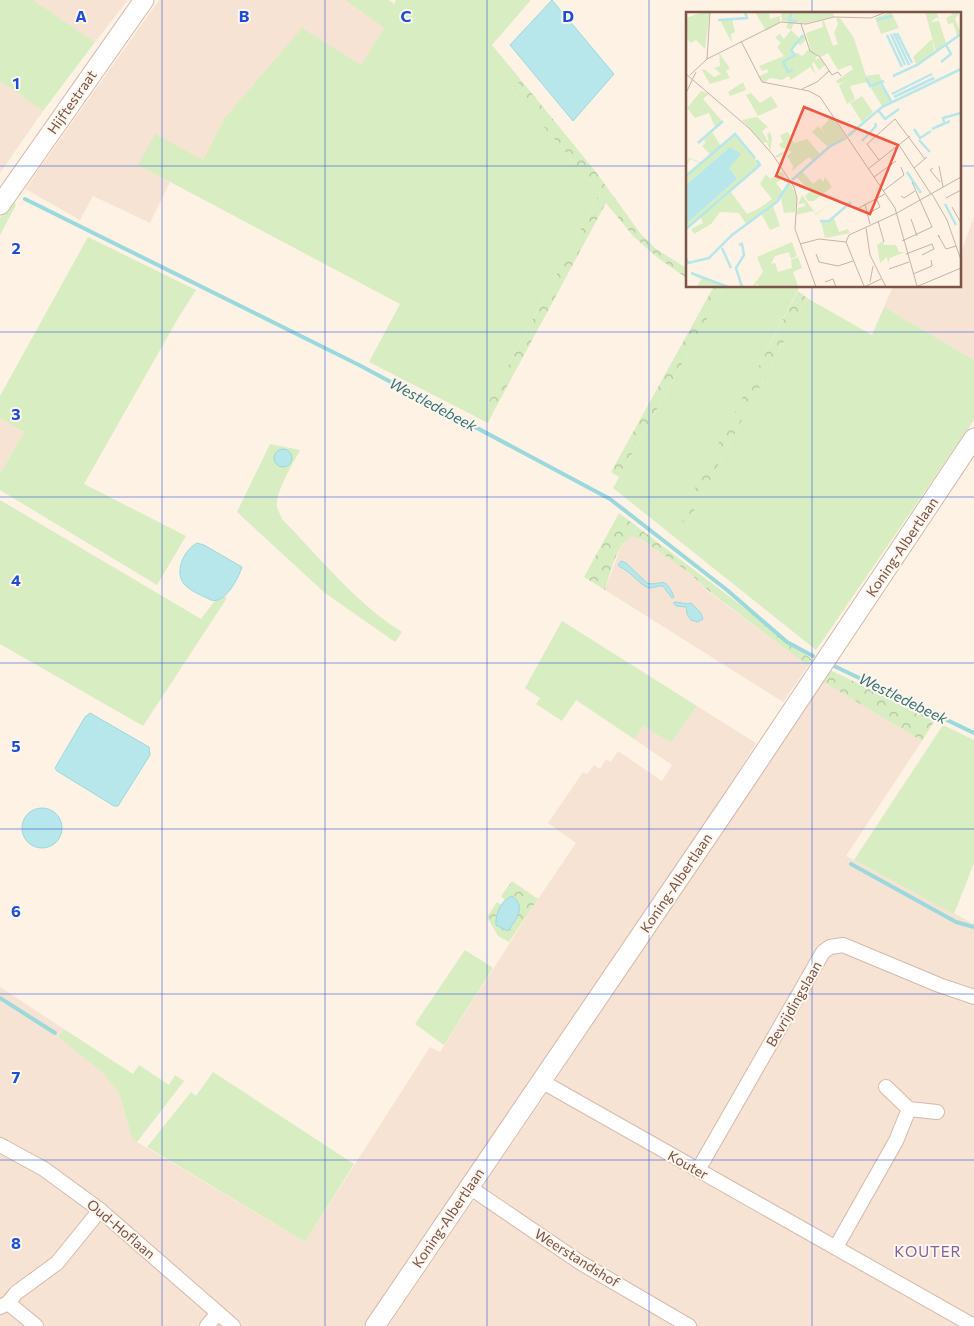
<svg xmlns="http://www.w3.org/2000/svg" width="974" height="1326" font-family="Commissioner,sans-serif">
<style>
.residential{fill:#f7e3d3}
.grass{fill:#d8edc2}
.forest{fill:url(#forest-crowns)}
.water{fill:#b7e7ea;stroke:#9cd9dd}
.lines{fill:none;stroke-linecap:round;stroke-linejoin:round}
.stream{stroke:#9cd9dd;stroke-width:4}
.street-casing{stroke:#d4baac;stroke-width:16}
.secondary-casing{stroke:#d7b9a9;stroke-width:21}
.street{stroke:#fff;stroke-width:14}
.secondary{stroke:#fff;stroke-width:19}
.grid{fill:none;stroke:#1d4ed8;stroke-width:1;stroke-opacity:0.55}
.labels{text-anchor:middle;stroke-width:4;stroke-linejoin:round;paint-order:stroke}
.street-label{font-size:14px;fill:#7a5447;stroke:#fff6ed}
.water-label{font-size:15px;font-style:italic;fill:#377479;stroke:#fff6ed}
.neighbourhood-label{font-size:15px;letter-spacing:1px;fill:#84629e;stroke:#fff6ed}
.inset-river{fill:none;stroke:#b7e7ea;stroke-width:2.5}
.inset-road{fill:none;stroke:#c9b3a6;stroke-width:1}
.view{fill:#f25640;fill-opacity:0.15;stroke:#f25640;stroke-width:2.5}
.inset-edge{fill:none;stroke:#7a5447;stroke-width:2.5}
.grid-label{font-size:16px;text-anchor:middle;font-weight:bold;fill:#1d4ed8;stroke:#fff6ed;stroke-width:4;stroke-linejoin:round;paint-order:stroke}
</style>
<defs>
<pattern id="forest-crowns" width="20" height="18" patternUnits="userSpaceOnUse" patternTransform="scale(1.25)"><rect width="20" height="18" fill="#d8edc2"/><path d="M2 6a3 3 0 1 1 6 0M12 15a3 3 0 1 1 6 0" fill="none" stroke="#b4c39f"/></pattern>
</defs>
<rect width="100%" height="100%" fill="#fef2e5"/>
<g class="residential">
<polygon points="33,0 128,0 95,42"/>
<polygon points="159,0 345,0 384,28 361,65 224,119 203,160 138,165 170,182 150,223 93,196 80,220 25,189"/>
<polygon points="0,81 43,111 0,173"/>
<polygon points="974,216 974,360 884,307 893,286 960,286 960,256"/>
<polygon points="0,418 24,432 0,474"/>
<polygon points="632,535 641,539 691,574 705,589 808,666 783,702 605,590 620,549 627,539"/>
<polygon points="820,680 922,741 846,856 974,924 974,1326 388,1326 556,1079"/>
<polygon points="697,706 756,743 724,796 367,1326 0,1326 0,987 64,1029 58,1037 103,1073 119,1093 132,1139 305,1242 430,1047 440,1052 538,899 576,843 548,823 583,772 587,774 594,765 600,769 606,759 611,762 618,751 662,781 672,765 634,739 643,726 671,743"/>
</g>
<g class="grass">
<polygon points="0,0 33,0 95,42 43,111 0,81"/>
<polygon points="345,0 389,0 394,4 396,0 531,0 492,45 521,80 512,89 600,193 486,407 495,409 488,423 369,362 400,304 138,165 155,134 203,160 224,119 302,28 361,65 384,28"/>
<polygon points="13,201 16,205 0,235 0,218"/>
<polygon points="88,237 196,290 177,320 84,484 186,536 157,585 0,490 0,474 24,432 0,418 0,396"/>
<polygon points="714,286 800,286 680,519 687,524 807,298 872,335 884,307 974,360 974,420 816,650 613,488 722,292"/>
<path d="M270,444L300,450C293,464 275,492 277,507C278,511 281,515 282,519C319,557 357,604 402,632L395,642L325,593L237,512Z"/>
<polygon points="0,500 201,619 220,594 227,598 143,726 0,644"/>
<polygon points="562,621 697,706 671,743 643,726 634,739 576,700 562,721 536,704 540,698 525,688"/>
<polygon points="943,725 974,740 974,863 954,914 854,860"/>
<polygon points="465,950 493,968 444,1045 415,1024"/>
<polygon points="64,1029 133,1074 139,1065 169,1085 175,1075 184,1081 137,1142 132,1139 119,1093 103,1073 58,1037"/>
<polygon points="213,1072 354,1164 305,1242 147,1147 191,1092 196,1096"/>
</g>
<g class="forest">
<polygon points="521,80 596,172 640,233 656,249 688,269 688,279 658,258 633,236 606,203 495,409 486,407 600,193 512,89"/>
<polygon points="714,286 722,292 619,477 611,472"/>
<polygon points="798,291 807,298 687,524 679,519"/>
<path d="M619,513L813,660L808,666L705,588L691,574L641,539L632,536C615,546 611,573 605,590L584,577Z"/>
<polygon points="828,669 935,720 922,741 820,680"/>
<polygon points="512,881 538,899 509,942 498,936 487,917 497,902 501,905 495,917 509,897 505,900 501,896"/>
</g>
<g class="water">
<polygon points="552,0 614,74 573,121 510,45"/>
<circle cx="283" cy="458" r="9"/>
<path d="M197,543L204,545L242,567C239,577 225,605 211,600C203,596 190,591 184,584C174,571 184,550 197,543Z"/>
<path d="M621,561L626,563L647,583C661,587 664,573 674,597L672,598L663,586C658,585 655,588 650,588C642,588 631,571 620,567L618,565Z"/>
<polygon points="676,602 688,604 691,603 701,613 703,619 698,622 691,620 687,614 686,607 676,606 673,603"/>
<polygon points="90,713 149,747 150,755 118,806 114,806 57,771 55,768 85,717"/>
<circle cx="42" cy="828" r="20"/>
<path d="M512,896C527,907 516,919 508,931L496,925C495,914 501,900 512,896Z"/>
</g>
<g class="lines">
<g class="stream">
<polyline points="25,199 359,365 610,499 727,590 787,642 813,656"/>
<polyline points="832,665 974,733"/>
<polyline points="851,864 956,922 974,927"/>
<polyline points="0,998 55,1033"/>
</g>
<defs>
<g id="street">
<polyline points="541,1081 974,1326"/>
<polyline points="886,1087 909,1109 937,1112"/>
<polyline points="0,1145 44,1169 100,1210 233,1326"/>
<polyline points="698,1170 823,952 830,947 843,945 939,985 974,997"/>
<polyline points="469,1187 581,1263 689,1326"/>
<polyline points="836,1247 896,1141 909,1109"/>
<polyline points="8,1303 36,1326"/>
<polyline points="0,1307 8,1303 16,1293 57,1263 100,1210"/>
<polyline points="207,1326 218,1313"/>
</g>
<g id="secondary">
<polyline points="0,205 144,0"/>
<polyline points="375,1326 731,802 974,438"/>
</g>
</defs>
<use href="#street" class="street-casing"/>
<use href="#secondary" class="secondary-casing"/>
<use href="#street" class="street"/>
<use href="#secondary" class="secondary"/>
</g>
<path class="grid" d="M162,0V1326M325,0V1326M487,0V1326M649,0V1326M812,0V14M0,166H688M960,166H974M812,286V1326M0,332H974M0,497H974M0,663H974M0,829H974M0,994H974M0,1160H974"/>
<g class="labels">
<g class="street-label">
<text transform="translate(72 102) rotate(-55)" y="5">Hijftestraat</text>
<text transform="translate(902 547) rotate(-56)" y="5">Koning-Albertlaan</text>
<text transform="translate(676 883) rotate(-56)" y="5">Koning-Albertlaan</text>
<text transform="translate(794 1004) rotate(-60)" y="5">Bevrijdingslaan</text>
<text transform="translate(688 1165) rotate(29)" y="5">Kouter</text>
<text transform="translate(448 1218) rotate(-56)" y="5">Koning-Albertlaan</text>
<text transform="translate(121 1229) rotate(40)" y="5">Oud-Hoflaan</text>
<text transform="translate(577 1258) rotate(32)" y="5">Weerstandshof</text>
</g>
<g class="water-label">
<text transform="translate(433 405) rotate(28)" y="5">Westledebeek</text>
<text transform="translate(903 699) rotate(26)" y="5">Westledebeek</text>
</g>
<g class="neighbourhood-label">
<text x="928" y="1257">KOUTER</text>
</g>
</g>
<g transform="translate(686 12)">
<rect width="275" height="275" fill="#fef2e5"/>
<path d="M17,0H24L19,37L10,28L5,31L0,26V6ZM69,0H89L83,2L84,7L94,4V10L80,19ZM95,0H147L148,5L119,11L96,9ZM205,0L213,16L195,22L189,6ZM239,0L251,1L253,8L251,5L245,10L253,9L260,31L250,40ZM266,0H274L269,7L275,21L267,28L271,23L267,11L262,12L260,6L266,3ZM150,6H154L168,26L180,64L193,62L196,69L193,71L206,90L196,94L181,70L164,74L169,87L161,92L153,73L162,68L152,72L150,69L167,57L165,53L152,58L142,41L135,45L125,39L120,21L137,15L136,9H138L147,34L152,32L148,21L152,12ZM46,7L49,20L45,22L46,31L34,8ZM103,10L108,11L105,18L114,27L112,30L119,22L121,27L114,33L111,31L104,39L108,43L102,47L110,43V40L116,44L123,37L131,44L129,48L134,46L139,53L133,58L128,50L126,52L130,63L124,55L105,68L102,64L113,57L96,68L84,66L78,71L72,65L82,60L81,57L76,59L73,54L98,44L91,35L95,31L89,25L94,22L98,27L105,18L100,15ZM246,27L249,42L231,54L227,45ZM33,41L44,56L40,59L44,66L24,72L16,58L18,57L28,65L35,62L28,56L34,54ZM57,70L60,78L44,84L42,80ZM15,79L23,82L17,87L37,110L30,117L23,101L9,106L1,96ZM65,81L74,91L85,84L92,95L72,104L60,83ZM176,84L187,100L176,110L164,91ZM146,104L160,125L142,135L126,120L132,114L141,124L135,116ZM71,105L82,115L76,119L83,131L81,122L84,120L86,126L84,139L81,130L77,131L56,108ZM26,120L35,134L48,122L74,152L22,199L45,180L61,202L72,197L86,187L74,172L80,162L84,167L96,159L99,164L90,171L97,180L86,194L60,212L53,201L34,200L25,212L8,222L5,217L17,211L15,205L0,218V212L51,167L43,156L44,135L0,173V167L26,145L18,128ZM102,120L108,131L121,127L134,142L127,149L123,145L106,159L107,154L101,144L105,141L104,138L91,146L89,144L102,137L95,136L93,132L97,130L94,123ZM116,159L127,172L134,166L137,170L139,165L146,175L128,189H122L119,184L125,179L110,165ZM104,170L111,186L109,200L98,201L95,186ZM116,183L130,202L150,188L130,203L135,210L127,199L110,203L112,196L119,194L118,191L112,193ZM87,194L94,214L84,218L76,203ZM148,206L153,220L162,217L164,221L139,226L135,210ZM106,230L111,244L105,247L103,240L89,244L85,252L89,251L92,260L106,256L105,248L112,245L116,256L107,260L112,274L73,275L72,272L66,275L77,260L71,245ZM6,260L44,275H11L15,267L5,262Z" fill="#d8edc2"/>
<path d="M20,130L27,145L0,167L4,161L0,158L3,160L14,151L4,147L0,154L2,147L4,146L16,151L25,143L16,134ZM197,229L198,233H210L213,240H219L204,246L202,252L201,245L194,251L191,233Z" fill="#d8edc2"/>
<path d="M44,135L55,142L43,156L51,167L0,212V173Z" fill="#b7e7ea"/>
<path class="inset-river" d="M106,0L103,8L111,10M32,8L61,6L59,0M191,8L206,4M208,21L223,53M211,21L226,51M205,22L219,53M201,23L216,55M255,50L265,42L260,33M107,57L102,60L97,50L109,43L105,38L117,23M207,64L231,53L275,22M180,66L184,74L198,69M195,71L205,89M206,82L246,62M208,85L248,66M192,98L199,107L213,97M258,110L257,106L275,101M228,117L234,126L245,119M246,117L264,109M162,124L196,95L275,57M233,128L244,140M176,129L190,114L189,111M12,131L37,109M221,160L235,181M0,164L49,122L69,146M106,168L143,135L160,126M259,192L270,213M134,209H143L165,190M0,217L74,153L71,148M53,233L56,232L58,243L50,256L56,275M36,236L45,256M0,246L2,251L23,246L46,223L91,190L103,171M5,261L42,275"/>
<path class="inset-road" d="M115,12L124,39L134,45L146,63L152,60L155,64M55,29L76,70L123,79L134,85L209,196L231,274M21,47L24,0M0,62L64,117L87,143L108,175L111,186L109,217L130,275M4,63L21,47L95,10L120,12L148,5L185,6L200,0M116,77L131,70L143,59M0,81L10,60M213,133L245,182M193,148L181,132L209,107L239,147M253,154L257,175M228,156L241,145M247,156L244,158L254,170M182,157L224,124M188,165L210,149M226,170L234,188M197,179L218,163L215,155M246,182L261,208L275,248M215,184L218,186L229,179M260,186L275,178M179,192L184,212M266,195L275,211M171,197L199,182M183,201L194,195L190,186M225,207L231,224M192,209L198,230M180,216L184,243L200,275M254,225L252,223L260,237L270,234M216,229L246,215L234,188M160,230L163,223L211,201L275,165M160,230L178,274M114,232L133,227L160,230M130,242L133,250L152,254L167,249M220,242L246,232L248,237L236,243M203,257L223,250M227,262L246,254L245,248M139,270L147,267L150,275M184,270L187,254M178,275L195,267M230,275L275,256"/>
<path class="view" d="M118,95L212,133L184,202L90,164Z"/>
<rect width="275" height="275" class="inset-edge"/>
</g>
<g class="grid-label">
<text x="81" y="22">A</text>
<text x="244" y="22">B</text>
<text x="406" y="22">C</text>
<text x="568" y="22">D</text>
<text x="16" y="89">1</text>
<text x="16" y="254">2</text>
<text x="16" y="420">3</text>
<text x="16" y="586">4</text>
<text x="16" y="752">5</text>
<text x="16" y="917">6</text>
<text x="16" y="1083">7</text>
<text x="16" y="1249">8</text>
</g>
</svg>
